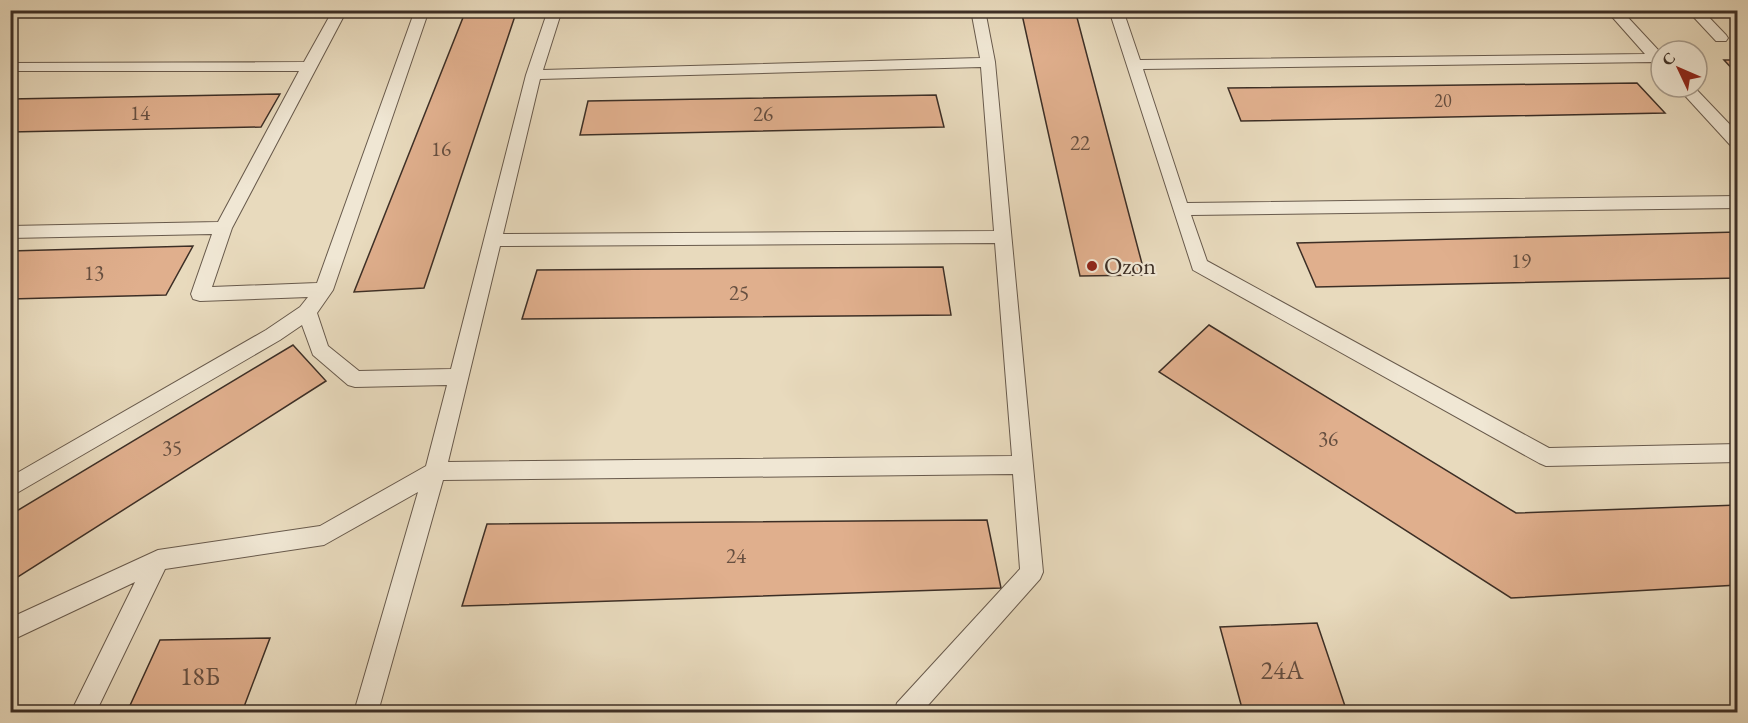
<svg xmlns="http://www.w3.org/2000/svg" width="1748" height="723" font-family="'EB Garamond',serif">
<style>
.building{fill:#e0af8d;stroke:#3d2f26;stroke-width:1.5}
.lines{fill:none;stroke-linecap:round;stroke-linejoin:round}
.lane-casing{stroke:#685a4c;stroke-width:2}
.lane{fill:#f0e7d4;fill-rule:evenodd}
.poi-dot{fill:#8f2418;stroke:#f0e7d4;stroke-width:2}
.labels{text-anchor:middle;stroke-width:4.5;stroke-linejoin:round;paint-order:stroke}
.far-number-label{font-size:18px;fill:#664f40}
.number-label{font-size:21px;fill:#664f40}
.poi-label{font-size:24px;fill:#3d2f26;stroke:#f0e7d4;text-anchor:start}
.near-number-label{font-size:26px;fill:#664f40}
</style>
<rect width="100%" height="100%" fill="#e8dabd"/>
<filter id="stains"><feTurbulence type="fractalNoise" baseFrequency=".00333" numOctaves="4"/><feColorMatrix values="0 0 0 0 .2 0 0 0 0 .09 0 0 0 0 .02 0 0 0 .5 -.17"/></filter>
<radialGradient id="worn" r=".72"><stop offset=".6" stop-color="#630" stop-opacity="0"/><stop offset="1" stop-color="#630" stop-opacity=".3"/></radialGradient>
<g class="building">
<polygon points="466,10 517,10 424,288 354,292"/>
<polygon points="1021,10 1075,10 1145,275 1080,276"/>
<polygon points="1724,60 1738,60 1738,75"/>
<polygon points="1637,83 1665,113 1241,121 1228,88"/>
<polygon points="280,94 261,127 10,132 10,99"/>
<polygon points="936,95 944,127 580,135 588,101"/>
<polygon points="1738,232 1738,278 1316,287 1297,243"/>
<polygon points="193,246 166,295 10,299 10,251"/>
<polygon points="943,267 951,315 522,319 537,270"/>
<polygon points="1209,325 1516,513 1738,505 1738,585 1511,598 1159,372"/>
<polygon points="293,345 326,381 10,582 10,515"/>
<polygon points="987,520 1001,588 462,606 487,524"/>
<polygon points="1317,623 1347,712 1243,712 1220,627"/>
<polygon points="270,638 242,712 127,712 160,640"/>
</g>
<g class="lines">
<defs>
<g id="lane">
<path d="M333,10H347L232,228L212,287L317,283L415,10H429L333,290L317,313L328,346L359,371L451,369L526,75L548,10H562L543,70L980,58L971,10H985L995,62L1043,572L1040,579L922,712H894L897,703L1020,569L1013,474L443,480L378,712H354L418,492L324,545L165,569L96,712H71L135,582L10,641V618L158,550L320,526L426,466L447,385L355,387L348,385L313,355L302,325L280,340L10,497V477L266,330L300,307L308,297L200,301L193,299L191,294L212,234L10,238V226L218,222L299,71H10V63L304,62ZM981,67L994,231L503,234L540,79ZM995,243L1012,456L448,462L500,246Z"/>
<polygon points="1109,10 1123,10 1140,60 1645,54 1606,10 1621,10 1661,53 1661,66 1653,62 1143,69 1187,203 1738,196 1738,208 1191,215 1207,261 1549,448 1738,444 1738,462 1546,466 1539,463 1193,270"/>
<polygon points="1687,10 1702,10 1726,35 1728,38 1726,41 1716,41"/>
<polygon points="1677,87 1694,87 1738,133 1738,148 1732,147"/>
</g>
</defs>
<use href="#lane" class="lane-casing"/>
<use href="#lane" class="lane"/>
</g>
<circle class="poi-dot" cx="1092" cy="266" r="6"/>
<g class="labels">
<g class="far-number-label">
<text x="1443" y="107">20</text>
</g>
<g class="number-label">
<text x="140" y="120">14</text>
<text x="763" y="121">26</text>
<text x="1080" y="150">22</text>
<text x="441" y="156">16</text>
<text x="1521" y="268">19</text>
<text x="94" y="280">13</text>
<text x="739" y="300">25</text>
<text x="1328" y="446">36</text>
<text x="172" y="455">35</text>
<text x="736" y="563">24</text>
</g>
<g class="poi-label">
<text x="1104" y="274">Ozon</text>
</g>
<g class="near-number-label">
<text x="1282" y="679">24А</text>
<text x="200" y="685">18Б</text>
</g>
</g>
<rect width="1748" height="723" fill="none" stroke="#e8dabd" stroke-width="36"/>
<rect x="12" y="12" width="1724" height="699" fill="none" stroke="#3d2f26" stroke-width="3"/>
<rect x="18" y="18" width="1712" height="687" fill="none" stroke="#3d2f26" stroke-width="1.5"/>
<g transform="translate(1679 69) rotate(314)"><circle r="28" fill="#f0e7d4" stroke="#a89d8e" stroke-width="1.5"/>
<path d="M0-4.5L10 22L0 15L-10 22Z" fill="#8f2418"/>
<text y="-9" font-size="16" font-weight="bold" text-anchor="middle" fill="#3d2f26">С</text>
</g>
<rect width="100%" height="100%" filter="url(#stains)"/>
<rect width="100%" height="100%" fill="url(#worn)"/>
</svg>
